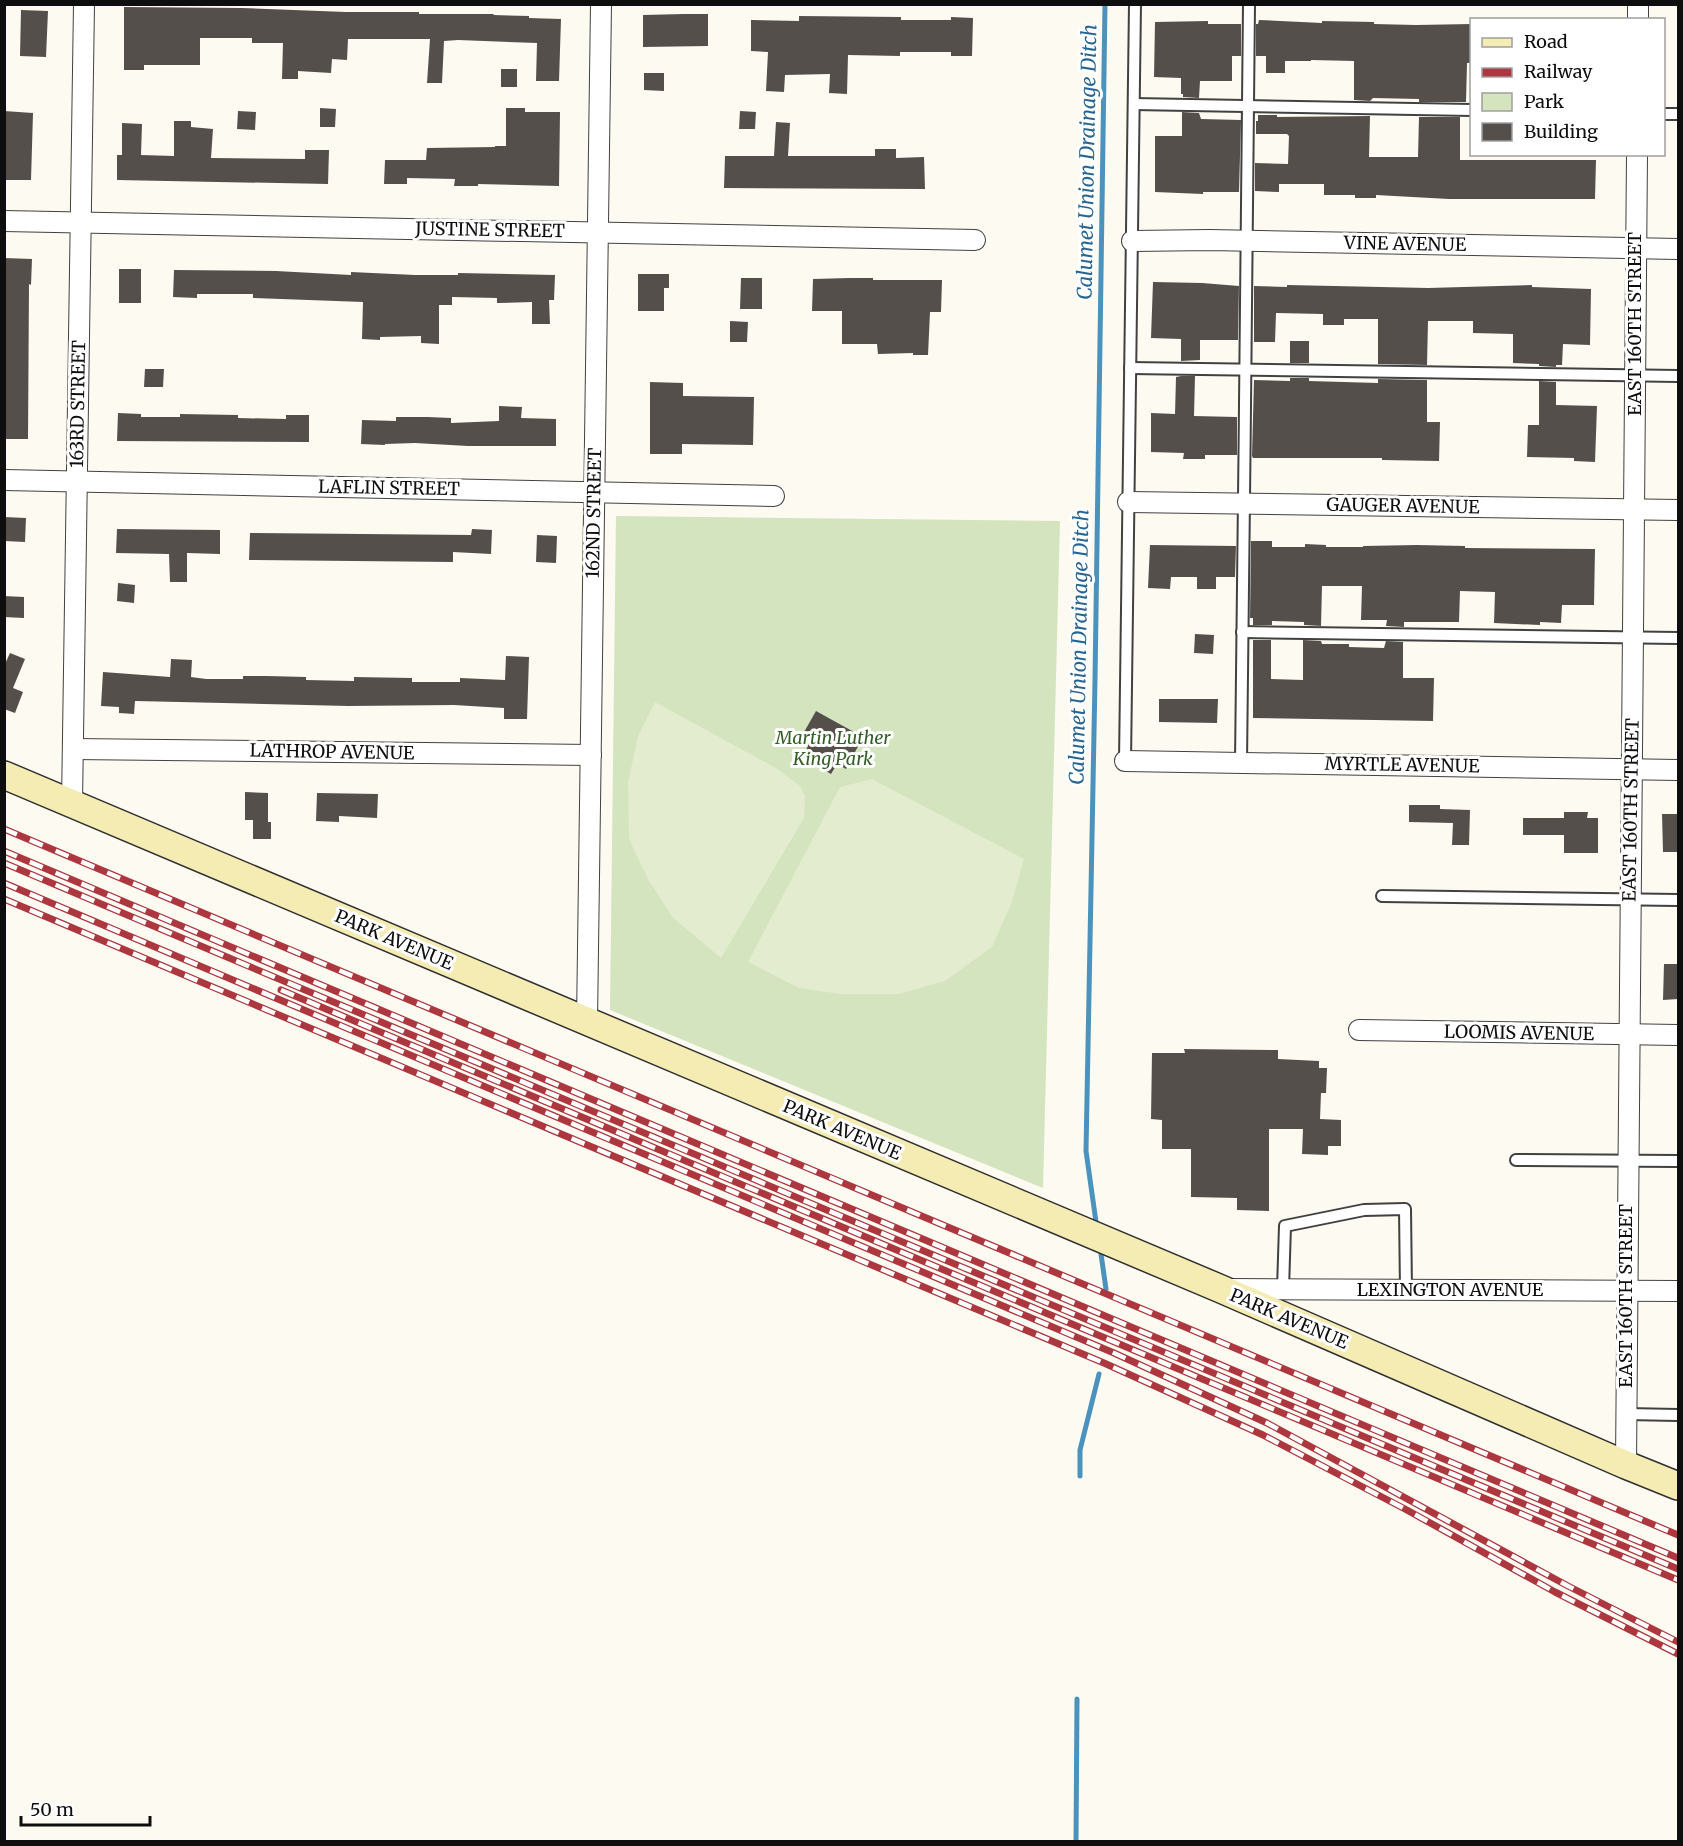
<svg xmlns="http://www.w3.org/2000/svg" width="1683" height="1846" font-family="Merriweather,serif">
<style>
.green{fill:#d3e4be}
.pitch{fill:#e3eccf}
.lines{fill:none;stroke-linecap:round;stroke-linejoin:round}
.stream{stroke:#4b92bd;stroke-width:5}
.building{fill:#554f4c}
.lane-casing{stroke:#414141;stroke-width:14}
.street-casing{stroke:#414141;stroke-width:22}
.secondary-casing{stroke:#303030;stroke-width:30}
.lane{stroke:#fff;stroke-width:10}
.street{stroke:#fff;stroke-width:20}
.secondary{stroke:#f5ecb4;stroke-width:27}
.rail-casing{stroke:#ad373f;stroke-width:7}
.rail{stroke:#fff;stroke-width:4.5;stroke-dasharray:14;stroke-linecap:butt}
.labels{text-anchor:middle;stroke-width:6;stroke-linejoin:round;paint-order:stroke}
.street-label{font-size:18px;fill:#0e0e0e;stroke:#fff}
.park-label{font-size:18px;font-style:italic;fill:#335e26;stroke:#fff}
.water-label{font-size:20px;font-style:italic;fill:#266591;stroke:#fff}
</style>
<rect width="100%" height="100%" fill="#fdfaf1"/>
<polygon class="green" points="616,516 1060,521 1043,1188 610,1010"/>
<g class="pitch">
<polygon points="655,702 776,768 800,786 805,796 804,818 721,958 673,918 648,879 629,839 628,783 638,736"/>
<polygon points="872,779 1024,859 1012,902 992,947 945,981 899,994 840,994 799,988 748,962 840,787"/>
</g>
<g class="lines">
<g class="stream">
<polyline points="1097,1229 1086,1151 1095,680 1105,4"/>
<polyline points="1100,1247 1106,1289"/>
<polyline points="1080,1476 1080,1450 1099,1374"/>
<polyline points="1076,1842 1077,1699"/>
</g>
</g>
<g class="building">
<polygon points="124,7 242,8 346,12 419,12 419,14 494,14 493,15 529,16 529,18 561,19 559,81 536,81 537,43 458,40 444,41 442,83 427,83 430,39 348,39 347,60 332,59 331,73 298,71 298,79 282,79 283,43 252,43 252,38 200,38 200,65 144,65 144,70 124,70"/>
<polygon points="21,10 48,11 46,57 20,56"/>
<polygon points="684,14 708,14 708,46 643,47 643,15"/>
<polygon points="799,16 901,17 901,20 951,20 951,17 973,18 972,56 951,56 951,52 900,52 900,56 848,55 847,94 829,93 830,74 785,75 784,92 766,91 768,52 751,51 751,20 799,21"/>
<polygon points="1259,20 1322,23 1322,21 1374,22 1374,24 1416,25 1472,24 1472,63 1467,63 1466,102 1419,102 1419,99 1373,98 1370,101 1354,100 1354,61 1311,60 1311,61 1285,61 1285,73 1266,73 1266,56 1256,56 1256,24 1258,24"/>
<polygon points="1208,21 1208,24 1241,24 1241,56 1232,56 1232,81 1200,81 1199,98 1183,97 1183,94 1181,94 1181,78 1154,77 1155,22"/>
<rect x="501" y="69" width="16" height="18"/>
<polygon points="644,73 664,73 664,91 644,90"/>
<polygon points="320,108 336,109 335,127 320,127"/>
<polygon points="506,108 525,108 525,112 560,112 559,186 478,184 478,186 454,186 455,179 407,178 407,184 384,184 385,160 426,160 427,148 495,147 495,146 506,146"/>
<polygon points="4,111 33,113 31,180 4,180"/>
<polygon points="238,111 256,112 255,130 237,129"/>
<polygon points="740,111 756,112 755,129 739,129"/>
<polygon points="1182,112 1199,113 1201,119 1241,120 1239,192 1203,192 1203,194 1155,192 1155,136 1182,136"/>
<polygon points="1258,115 1277,115 1277,117 1370,116 1369,157 1418,157 1419,117 1460,117 1460,160 1596,160 1595,199 1449,199 1376,195 1376,198 1355,198 1355,195 1324,195 1324,184 1279,184 1279,192 1255,191 1255,163 1288,164 1289,136 1287,134 1256,134 1256,121 1258,121"/>
<polygon points="174,121 191,121 191,127 213,129 211,158 305,159 305,150 329,150 328,184 117,180 117,155 122,155 122,123 142,124 141,155 174,156"/>
<polygon points="776,122 790,123 788,156 875,156 875,149 896,149 896,158 924,157 925,189 724,188 725,156 774,156"/>
<polygon points="4,258 32,259 31,285 29,284 28,439 4,439"/>
<rect x="119" y="269" width="22" height="34"/>
<polygon points="174,270 276,271 351,275 351,272 415,275 458,275 458,273 555,275 554,300 549,300 550,324 532,324 532,302 497,303 497,298 452,297 452,305 439,305 439,344 421,343 421,336 380,337 380,340 362,339 363,302 253,298 253,294 197,294 197,298 173,297"/>
<polygon points="638,274 669,274 669,288 664,288 664,311 638,311"/>
<polygon points="741,278 762,278 762,309 740,309"/>
<polygon points="849,278 873,278 873,280 942,280 941,312 930,312 928,355 913,355 913,353 878,354 877,344 842,344 842,311 812,311 813,279"/>
<polygon points="1153,282 1202,283 1239,286 1238,340 1200,340 1200,360 1181,361 1181,339 1151,338"/>
<polygon points="1287,285 1428,288 1532,285 1532,287 1591,289 1590,345 1563,344 1562,365 1556,365 1556,367 1539,366 1539,364 1513,363 1513,334 1473,333 1473,321 1428,321 1427,365 1378,364 1378,319 1344,319 1344,325 1323,325 1323,314 1276,313 1275,342 1254,342 1254,286 1287,287"/>
<polygon points="730,321 748,322 747,342 730,342"/>
<rect x="1290" y="341" width="19" height="22"/>
<polygon points="145,369 164,369 163,387 144,387"/>
<polygon points="1181,376 1195,376 1194,416 1237,417 1237,455 1205,455 1205,459 1183,459 1184,453 1151,452 1151,413 1175,414 1176,377"/>
<polygon points="1290,378 1309,378 1309,381 1378,383 1378,379 1427,380 1427,422 1440,422 1439,461 1382,460 1382,458 1253,458 1252,456 1254,380 1290,381"/>
<polygon points="1539,381 1556,382 1556,405 1597,406 1595,462 1574,461 1574,458 1527,457 1528,425 1539,425"/>
<polygon points="650,382 683,383 683,396 754,397 753,445 682,444 682,454 650,454"/>
<polygon points="499,406 522,407 521,418 556,419 556,446 468,446 415,443 385,444 385,445 361,444 362,420 396,421 396,417 428,417 451,418 451,423 499,421"/>
<polygon points="118,413 141,414 141,417 180,417 180,414 238,415 238,418 286,419 286,415 309,415 309,442 117,441"/>
<polygon points="4,517 26,518 25,542 4,541"/>
<polygon points="117,529 220,530 220,554 187,553 187,582 170,582 169,554 116,553"/>
<polygon points="472,529 492,530 491,554 453,552 453,562 249,560 250,533 471,535"/>
<polygon points="537,535 557,536 556,563 536,562"/>
<polygon points="1251,541 1272,541 1272,547 1305,547 1305,544 1326,545 1326,547 1363,547 1363,546 1417,545 1465,546 1465,548 1595,549 1594,605 1562,605 1561,623 1540,622 1540,625 1494,623 1495,592 1460,591 1459,622 1404,622 1404,627 1386,626 1387,620 1361,620 1362,586 1322,586 1321,626 1304,625 1304,622 1272,621 1272,625 1253,625 1253,618 1250,618"/>
<polygon points="1150,545 1236,546 1235,577 1216,577 1216,589 1197,589 1197,577 1171,577 1170,589 1148,588"/>
<polygon points="118,583 135,585 134,603 117,601"/>
<polygon points="4,596 24,597 24,618 4,617"/>
<polygon points="1195,634 1214,635 1213,654 1194,653"/>
<polygon points="1253,640 1271,640 1271,679 1303,680 1303,640 1321,641 1322,644 1349,644 1349,647 1384,648 1386,641 1403,642 1403,678 1434,678 1433,721 1253,718"/>
<polygon points="10,653 25,659 13,688 23,692 15,713 4,709 4,666"/>
<polygon points="506,656 529,657 527,719 504,719 504,708 454,705 348,706 135,701 134,714 119,713 119,707 101,706 103,672 170,677 171,659 192,660 191,677 206,679 243,679 243,676 267,676 306,677 306,680 354,681 354,677 412,678 412,682 460,682 460,678 505,680"/>
<polygon points="1159,699 1218,699 1217,723 1159,722"/>
<polygon points="816,711 863,737 846,769 837,764 831,774 802,757 808,746 799,741"/>
<polygon points="245,792 268,793 268,822 271,822 271,839 253,839 253,820 245,820"/>
<polygon points="317,793 378,794 377,818 339,816 339,822 316,821"/>
<polygon points="1409,805 1440,805 1440,809 1470,810 1469,845 1452,845 1453,823 1409,822"/>
<polygon points="1564,812 1588,812 1587,818 1598,818 1598,853 1564,853 1564,835 1523,835 1523,818 1564,818"/>
<polygon points="1662,814 1678,814 1678,852 1663,852"/>
<polygon points="1664,964 1678,964 1678,999 1663,1000"/>
<polygon points="1184,1049 1278,1050 1278,1059 1319,1061 1319,1068 1327,1068 1326,1093 1321,1093 1320,1119 1341,1120 1341,1146 1328,1146 1328,1155 1302,1154 1303,1129 1269,1129 1269,1211 1237,1210 1237,1198 1191,1197 1191,1149 1162,1149 1162,1120 1151,1119 1152,1053 1185,1053"/>
</g>
<g class="lines">
<defs>
<g id="lane">
<polyline points="1134,104 1472,110"/>
<polyline points="1664,114 1678,114"/>
<polyline points="1130,368 1678,376"/>
<polyline points="1242,632 1678,638"/>
<polyline points="1125,761 1135,4"/>
<path d="M1241,763C1243,510 1248,257 1249,4"/>
<polyline points="1382,896 1678,900"/>
<polyline points="1516,1160 1678,1161"/>
<polyline points="1283,1289 1285,1226 1364,1210 1405,1209 1406,1290"/>
<polyline points="1626,1414 1678,1415"/>
</g>
<g id="street">
<polyline points="1638,20 1638,4"/>
<polyline points="4,221 975,240"/>
<polyline points="1132,241 1210,240 1678,249"/>
<polyline points="4,480 774,496"/>
<polyline points="1128,502 1678,510"/>
<polyline points="74,749 591,755"/>
<polyline points="1125,761 1678,770"/>
<polyline points="72,803 84,4"/>
<polyline points="587,1022 601,4"/>
<polyline points="1359,1030 1678,1035"/>
<polyline points="1228,1289 1678,1291"/>
<polyline points="1626,1465 1637,154"/>
</g>
<polyline id="secondary" points="4,775 1221,1289 1626,1465 1678,1486"/>
</defs>
<use href="#lane" class="lane-casing"/>
<use href="#street" class="street-casing"/>
<use href="#secondary" class="secondary-casing"/>
<use href="#lane" class="lane"/>
<use href="#street" class="street"/>
<use href="#secondary" class="secondary"/>
<defs>
<g id="rail">
<polyline points="4,829 1678,1535"/>
<polyline points="4,851 1678,1558"/>
<polyline points="4,863 1678,1569"/>
<polyline points="4,883 1114,1353 1267,1423 1568,1586 1678,1642"/>
<polyline points="4,899 1104,1363 1263,1435 1405,1509 1555,1592 1678,1654"/>
<polyline points="281,990 1678,1580"/>
</g>
</defs>
<use href="#rail" class="rail-casing"/>
<use href="#rail" class="rail"/>
</g>
<g class="labels">
<g class="street-label">
<text transform="translate(490 230) rotate(1)" y="6">JUSTINE STREET</text>
<text transform="translate(1405 244) rotate(1)" y="6">VINE AVENUE</text>
<text transform="translate(1635 324) rotate(-90)" y="6">EAST 160TH STREET</text>
<text transform="translate(78 404) rotate(-89)" y="6">163RD STREET</text>
<text transform="translate(389 488) rotate(1)" y="6">LAFLIN STREET</text>
<text transform="translate(1403 506) rotate(1)" y="6">GAUGER AVENUE</text>
<text transform="translate(594 513) rotate(-89)" y="6">162ND STREET</text>
<text transform="translate(332 752) rotate(1)" y="6">LATHROP AVENUE</text>
<text transform="translate(1402 765) rotate(1)" y="6">MYRTLE AVENUE</text>
<text transform="translate(1631 810) rotate(-89)" y="6">EAST 160TH STREET</text>
<text transform="translate(394 940) rotate(23)" y="6">PARK AVENUE</text>
<text transform="translate(1519 1033) rotate(1)" y="6">LOOMIS AVENUE</text>
<text transform="translate(842 1130) rotate(23)" y="6">PARK AVENUE</text>
<text x="1450" y="1296">LEXINGTON AVENUE</text>
<text transform="translate(1626 1296) rotate(-90)" y="6">EAST 160TH STREET</text>
<text transform="translate(1289 1319) rotate(23)" y="6">PARK AVENUE</text>
</g>
<g class="park-label">
<text x="833" y="744">Martin Luther<tspan x="833" dy="21">King Park</tspan></text>
</g>
<g class="water-label">
<text transform="translate(1087 162) rotate(-89)" y="7">Calumet Union Drainage Ditch</text>
<text transform="translate(1079 647) rotate(-89)" y="7">Calumet Union Drainage Ditch</text>
</g>
</g>
<rect width="1683" height="1846" fill="none" stroke="#0e0e0e" stroke-width="12"/>
<rect x="1470" y="18" width="195" height="138" fill="#ffffff" stroke="#9f9f9f" stroke-width="1.5"/>
<rect x="1482" y="38" width="30" height="9" fill="#f5ecb4" stroke="#9f9f9f" stroke-width="1.5"/>
<text x="1524" y="48" font-size="18" fill="#0e0e0e">Road</text>
<rect x="1482" y="68" width="30" height="9" fill="#ad373f" stroke="#9f9f9f" stroke-width="1.5"/>
<text x="1524" y="78" font-size="18" fill="#0e0e0e">Railway</text>
<rect x="1482" y="93" width="30" height="18" fill="#d3e4be" stroke="#9f9f9f" stroke-width="1.5"/>
<text x="1524" y="108" font-size="18" fill="#0e0e0e">Park</text>
<rect x="1482" y="123" width="30" height="18" fill="#554f4c" stroke="#9f9f9f" stroke-width="1.5"/>
<text x="1524" y="138" font-size="18" fill="#0e0e0e">Building</text>
<path d="M21 1816v9h129v-9" fill="none" stroke="#0e0e0e" stroke-width="3"/>
<text x="30" y="1816" font-size="18" fill="#0e0e0e" stroke="#ffffff" stroke-width="4.5" paint-order="stroke">50 m</text>
</svg>
